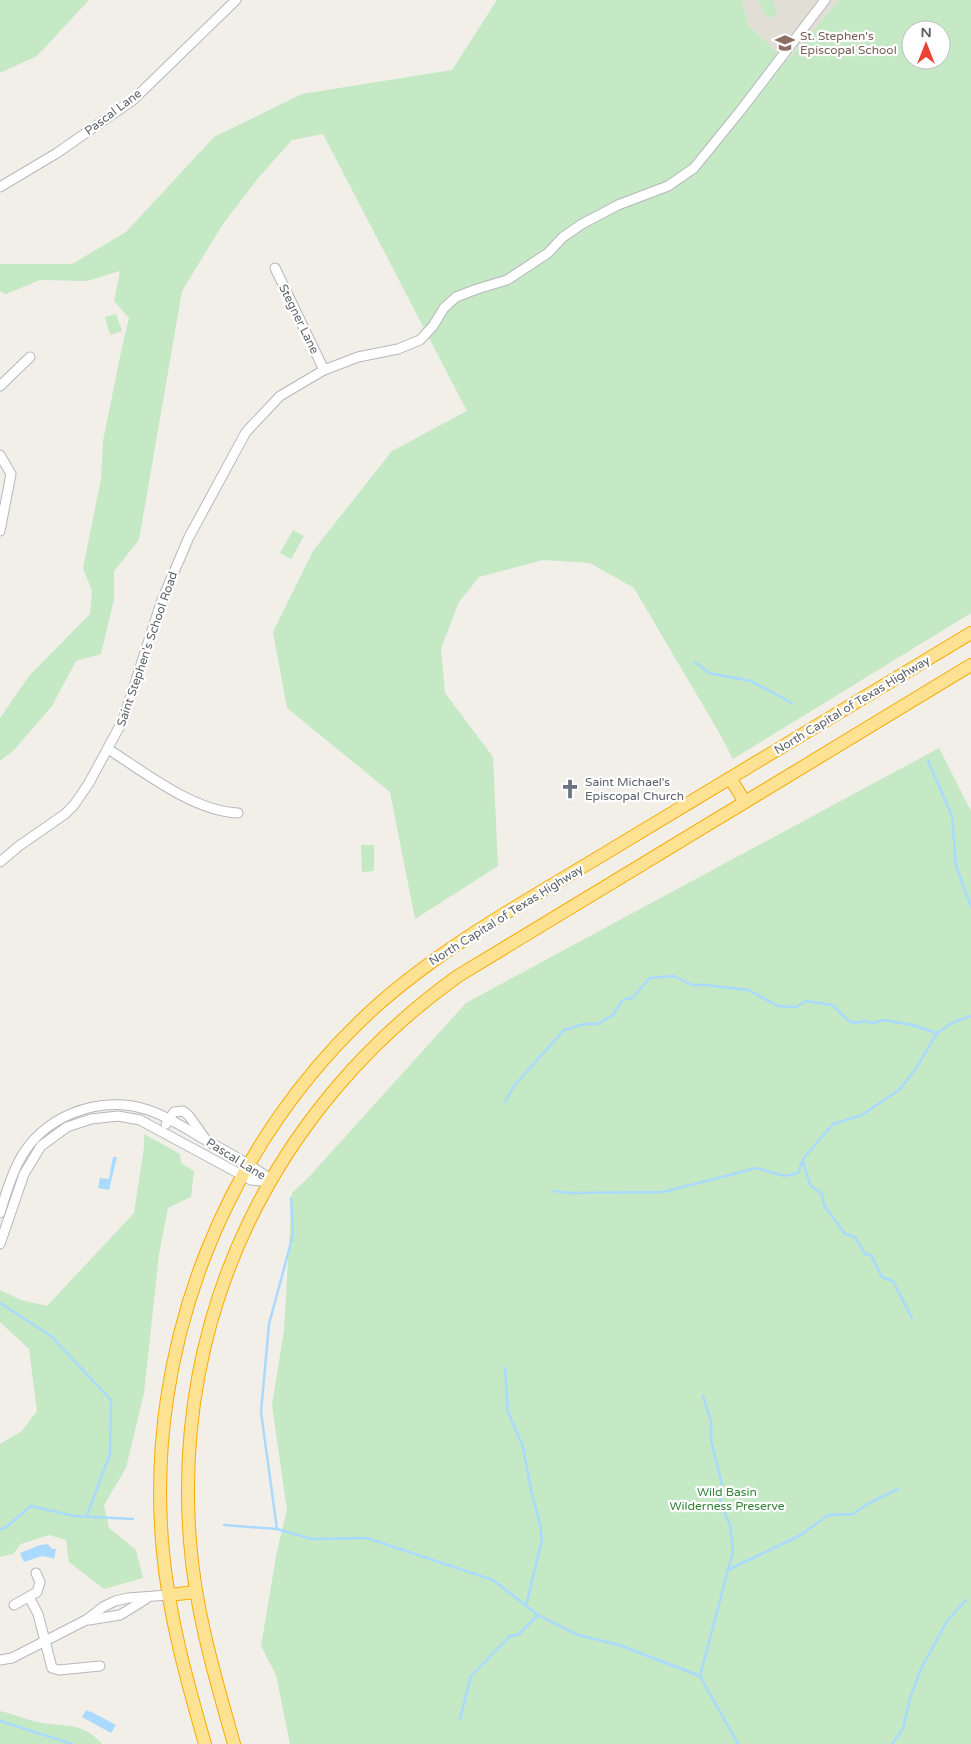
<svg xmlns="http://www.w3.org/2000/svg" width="971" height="1744" font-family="'Varela Round',sans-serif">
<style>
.education{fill:#e1ded6}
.green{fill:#c5e8c5;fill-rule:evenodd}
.water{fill:#aadaff}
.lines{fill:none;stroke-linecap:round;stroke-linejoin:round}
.stream{stroke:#aadaff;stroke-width:2.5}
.minor-casing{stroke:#b5b8bc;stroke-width:11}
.highway-casing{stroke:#f9ab00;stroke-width:14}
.minor{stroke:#fff;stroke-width:9}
.highway{stroke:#fde293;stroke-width:12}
.labels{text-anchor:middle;stroke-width:4.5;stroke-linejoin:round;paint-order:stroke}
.education-label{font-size:12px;fill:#785e54;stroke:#fff;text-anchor:start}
.street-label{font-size:12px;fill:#5f6368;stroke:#fff}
.worship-label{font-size:12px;fill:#5b616d;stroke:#fff;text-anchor:start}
.park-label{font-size:12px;fill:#348238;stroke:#fff}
</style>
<rect width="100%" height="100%" fill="#f1efe8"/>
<polygon class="education" points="742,0 839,0 787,61 749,26"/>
<g class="green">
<polygon points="0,0 89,0 37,56 0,73"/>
<path d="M497,0H742L749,26L787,61L839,0H971V613L733,759L721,736L634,588L590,563L543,560L479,577L459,602L441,648L445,693L493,757L498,866L415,919L390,792L287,708L273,632L313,551L392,451L467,411L323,134L292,140L258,178L223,224L182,291L139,540L114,571V599L101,654L76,661L52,706L15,749L0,761V718L29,676L90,614L92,591L83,568L101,479L103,441L122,347L129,318L114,301L120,271L87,281L40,280L6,294L0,291V264H72L126,232L214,137L302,94L452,70ZM911,30H941V60H911Z"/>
<polygon points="759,0 772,0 778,14 767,19"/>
<polygon points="116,314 122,331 110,335 105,317"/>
<polygon points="293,530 304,536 291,559 280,553"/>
<polygon points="939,748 971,811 971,1744 290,1744 276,1675 261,1646 277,1551 287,1510 272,1405 284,1330 292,1193 308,1178 466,1003"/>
<polygon points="361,845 374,845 374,871 362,872"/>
<polygon points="144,1134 180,1154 181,1163 194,1171 191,1197 168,1208 159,1254 144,1393 126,1468 104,1505 109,1528 136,1550 143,1578 104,1589 69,1562 66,1540 49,1535 21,1544 13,1554 0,1557 0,1444 22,1431 37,1411 29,1349 0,1322 0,1290 21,1300 47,1306 134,1213 144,1147"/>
<path d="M0,1711C13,1714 25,1719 37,1722C63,1728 81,1720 102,1744H0Z"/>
</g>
<g class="water">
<polygon points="113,1157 117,1157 109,1190 98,1188 100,1178 109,1179"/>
<polygon points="48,1544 52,1549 56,1549 54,1559 53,1558 42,1556 24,1562 20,1553 40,1545"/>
<polygon points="86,1710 89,1712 90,1711 116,1725 111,1733 82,1717"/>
</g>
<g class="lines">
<g class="stream">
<polyline points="695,662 709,673 751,681 792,703"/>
<polyline points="928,761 952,816 956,866 971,907"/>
<polyline points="505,1102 514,1086 564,1030 584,1024 598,1024 613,1015 622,1001 627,998 631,999 650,978 674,976 692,985 705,985 748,990 778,1006 796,1007 806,1001 832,1005 849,1021 854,1023 865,1021 873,1023 884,1020 912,1025 937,1033"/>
<polyline points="803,1161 810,1185 822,1194 824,1205 845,1234 855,1237 865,1254 871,1255 882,1277 893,1281 912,1318"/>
<polyline points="554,1191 568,1193 663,1192 757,1168 784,1176 798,1173 803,1159 833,1124 862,1115 899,1090 915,1070 937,1033 952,1023 971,1016"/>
<polyline points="291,1198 293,1235 269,1324 261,1412 277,1529 312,1539 367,1538 493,1580 538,1615 578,1635 619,1645 700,1676"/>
<polyline points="0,1303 51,1336 111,1400 110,1454 87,1515"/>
<polyline points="505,1368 508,1412 523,1447 531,1490 540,1524 542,1540 526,1606"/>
<polyline points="703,1396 711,1421 711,1440 722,1485 720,1503 730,1525 733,1551 700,1676 738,1744"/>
<polyline points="224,1525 277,1529"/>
<polyline points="0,1529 5,1528 31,1506 74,1516 133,1519"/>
<polyline points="728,1570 801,1535 828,1515 853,1514 869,1503 898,1489"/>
<polyline points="460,1719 471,1676 510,1636 518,1635 538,1615"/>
<polyline points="0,1721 72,1744"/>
<polyline points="892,1744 903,1729 910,1698 921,1669 947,1621 966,1600"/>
</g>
<defs>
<g id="minor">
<polyline points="0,187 57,153 133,100 236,0"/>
<polyline points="275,268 324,370"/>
<polyline points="0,386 30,357"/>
<polyline points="0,455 11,474 0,531"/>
<path d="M108,749C146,773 193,811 238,813"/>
<polyline points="0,862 19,846 65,814 74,805 89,783 123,720 162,600 189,537 246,432 280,396 324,370 358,357 398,349 420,340 433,326 444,308 456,297 477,289 507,280 548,253 563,237 582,224 618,205 668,186 694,168 741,110 825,0"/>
<polyline points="166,1124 174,1112 183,1111 189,1116 204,1137"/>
<path d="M0,1213C5,1196 10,1179 18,1163C41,1116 99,1094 148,1110C167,1116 185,1128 202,1138C225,1151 249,1163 270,1179"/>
<polyline points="0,1244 24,1174 41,1146 67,1127 91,1119 118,1116 140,1120 251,1180 261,1181 270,1179"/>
<polyline points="29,1597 38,1614 52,1668 59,1670 100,1666"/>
<polyline points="14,1605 37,1592 40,1582 36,1573"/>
<polyline points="89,1620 120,1615 146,1599"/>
<polyline points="0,1660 12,1658 86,1620 103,1607 115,1601 128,1598 168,1595"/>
</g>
<g id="highway">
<polyline points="730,778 745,802"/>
<polyline points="168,1595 196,1592"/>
<path d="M205,1744C187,1681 169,1617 163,1552C143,1347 227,1138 381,1002C451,941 535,896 614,848C733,776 853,705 971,633"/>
<path d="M234,1744C215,1677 195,1610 190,1541C172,1314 275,1107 458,976L971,665"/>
</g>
</defs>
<use href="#minor" class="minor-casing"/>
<use href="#highway" class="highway-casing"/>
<use href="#minor" class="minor"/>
<use href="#highway" class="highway"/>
</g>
<defs>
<symbol id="school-bare" viewBox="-9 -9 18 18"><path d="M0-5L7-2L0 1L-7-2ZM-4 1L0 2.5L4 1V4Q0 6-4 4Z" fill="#8d6e63" stroke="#fff" stroke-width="2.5" paint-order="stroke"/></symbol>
<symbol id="church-bare" viewBox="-9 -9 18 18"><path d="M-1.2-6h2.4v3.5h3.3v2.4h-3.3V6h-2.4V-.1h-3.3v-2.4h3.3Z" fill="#6b7280" stroke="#fff" stroke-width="2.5" paint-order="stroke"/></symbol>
</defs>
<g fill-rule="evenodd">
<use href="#school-bare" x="771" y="29" width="28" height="28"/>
<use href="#church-bare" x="556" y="775" width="28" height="28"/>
</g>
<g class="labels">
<g class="education-label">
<text x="800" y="40">St. Stephen's<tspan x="800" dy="14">Episcopal School</tspan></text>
</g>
<g class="street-label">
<text transform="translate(113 112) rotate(-37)" y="4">Pascal Lane</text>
<text transform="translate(299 319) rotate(64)" y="4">Stegner Lane</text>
<text transform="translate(147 649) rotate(-71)" y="4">Saint Stephen's School Road</text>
<text transform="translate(852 705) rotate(-31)" y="4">North Capital of Texas Highway</text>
<text transform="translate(506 915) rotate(-32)" y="4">North Capital of Texas Highway</text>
<text transform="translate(236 1159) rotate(32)" y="4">Pascal Lane</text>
</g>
<g class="worship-label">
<text x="585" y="786">Saint Michael's<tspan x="585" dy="14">Episcopal Church</tspan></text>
</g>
<g class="park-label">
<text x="727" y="1496">Wild Basin<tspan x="727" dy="14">Wilderness Preserve</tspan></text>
</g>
</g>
<g transform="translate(926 45)"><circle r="24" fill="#ffffff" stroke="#bfc1c3"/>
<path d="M0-4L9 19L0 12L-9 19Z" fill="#ea4335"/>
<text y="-8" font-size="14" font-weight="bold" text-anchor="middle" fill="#5f6368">N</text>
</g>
</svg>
